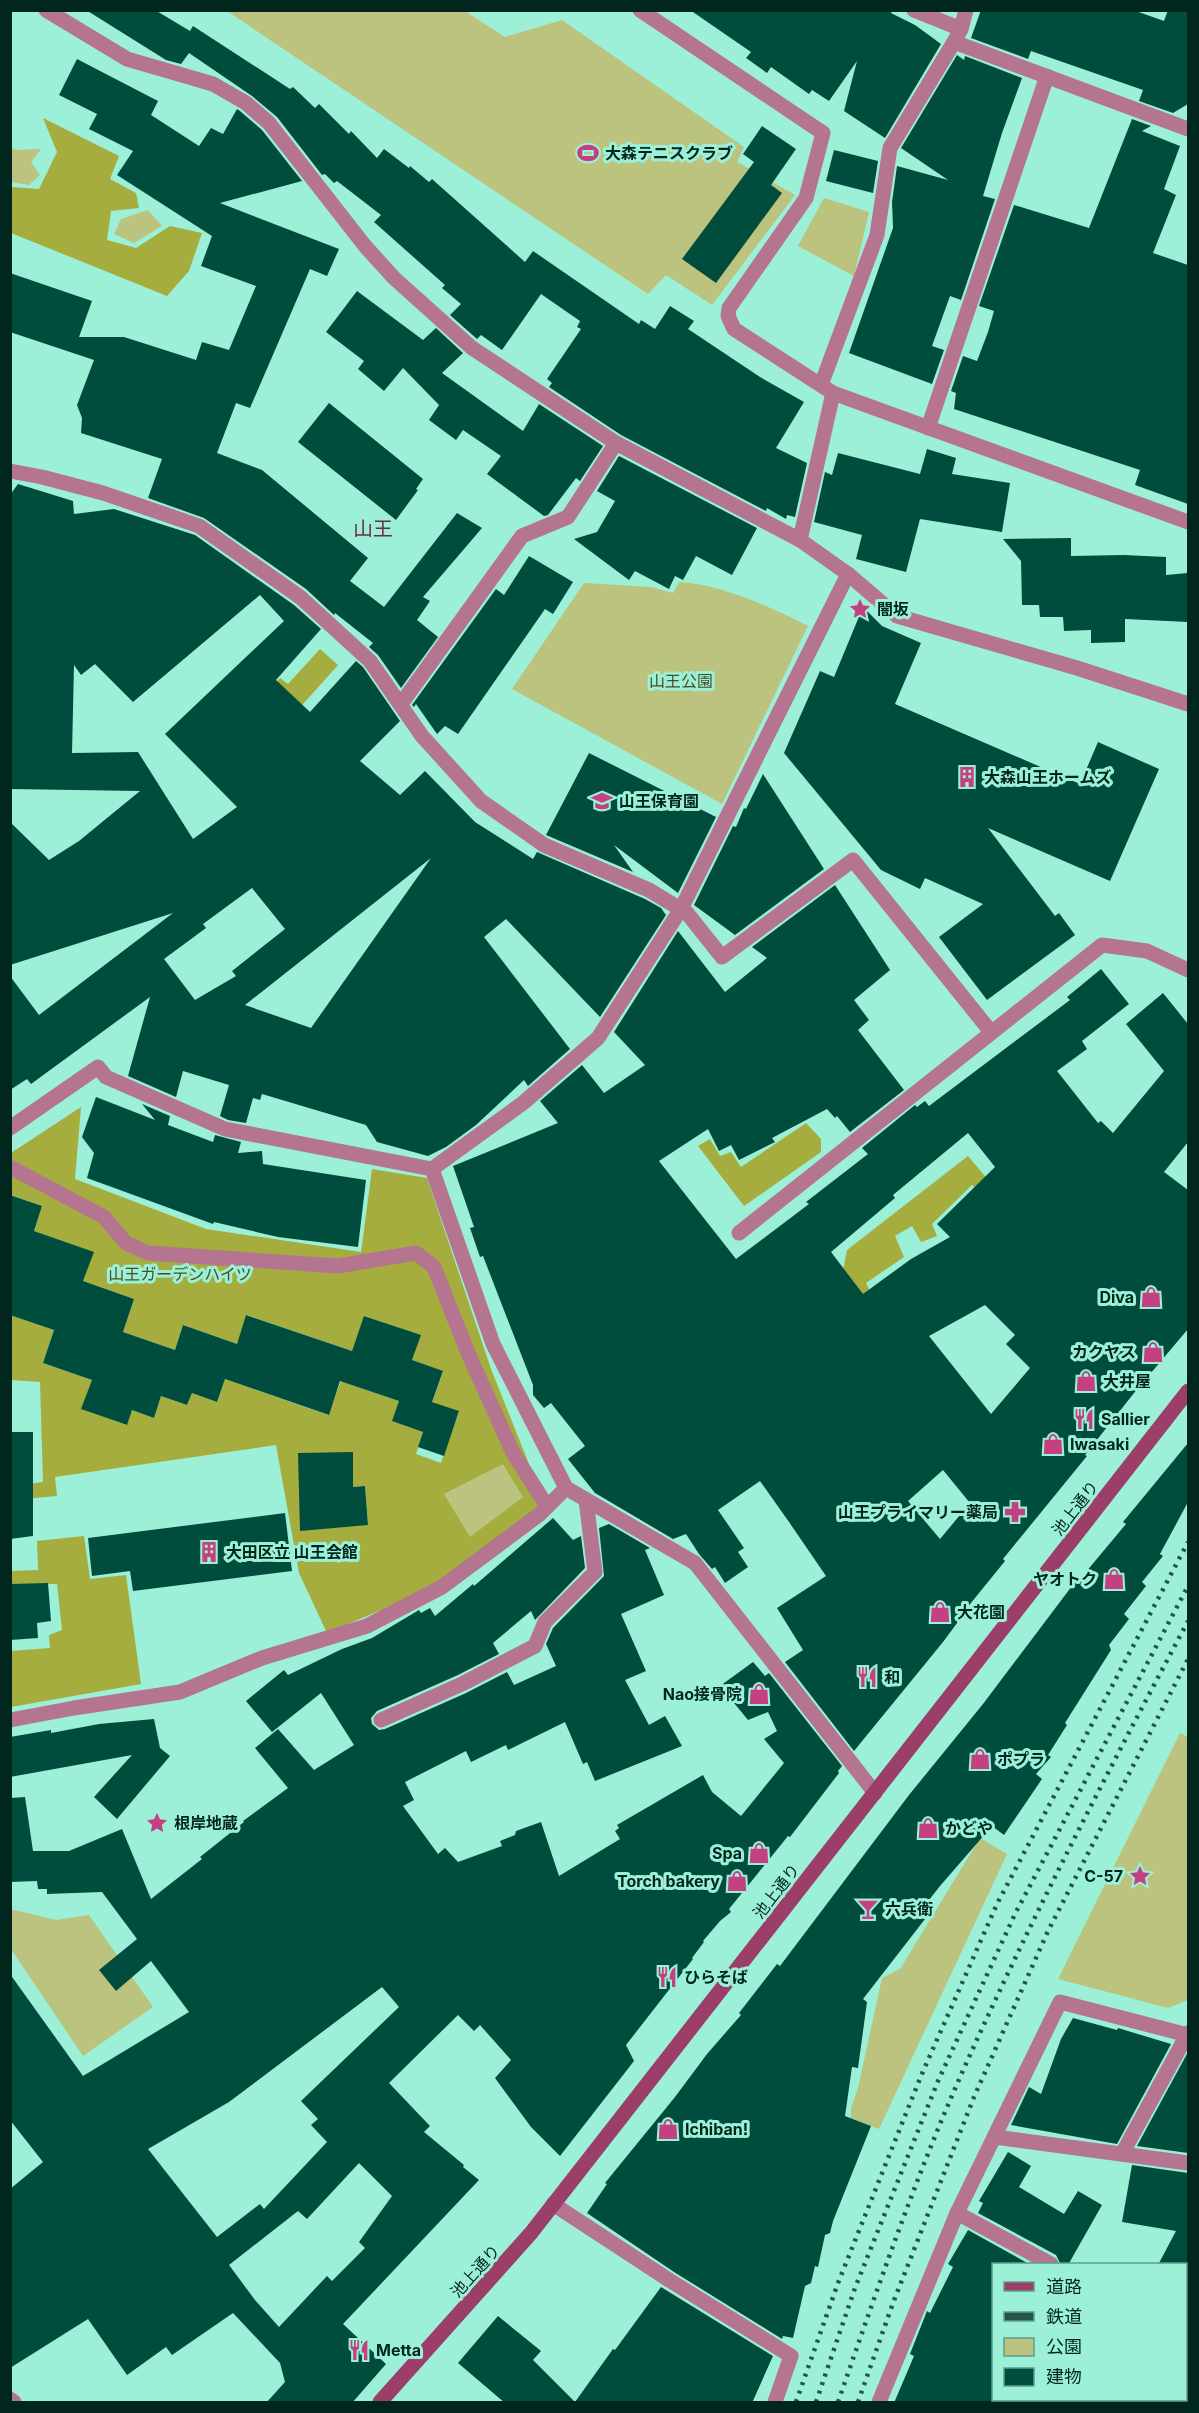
<svg xmlns="http://www.w3.org/2000/svg" width="1199" height="2413" font-family="Inter,'Noto Sans JP',sans-serif">
<style>
.green{fill:#bbc37e}
.forest{fill:#a4ad3d;fill-rule:evenodd}
.building{fill:#004d3e;fill-rule:evenodd}
.lines{fill:none;stroke-linecap:round;stroke-linejoin:round}
.pedestrian{stroke:#b5748f;stroke-width:15}
.minor{stroke:#b5748f;stroke-width:15}
.secondary{stroke:#9b3e6a;stroke-width:15}
.rail{stroke:#255549;stroke-width:4.5;stroke-dasharray:3 6;stroke-linecap:butt}
.labels{text-anchor:middle;stroke-width:6;stroke-linejoin:round;paint-order:stroke}
.poi-label{font-size:16px;font-weight:bold;fill:#01261e;stroke:#9bf0d7;text-anchor:start}
.park-label{font-size:16px;fill:#4a4e22;stroke:#9bf0d7}
.street-label{font-size:16px;fill:#01261e;stroke:#9bf0d7}
.quarter-label{font-size:20px;fill:#6d2b4a;stroke:#9bf0d7}
</style>
<rect width="100%" height="100%" fill="#9bf0d7"/>
<g class="green">
<polygon points="227,11 465,11 505,37 562,20 744,147 737,162 795,195 712,305 666,275 648,294"/>
<polygon points="10,148 17,150 41,149 31,162 40,175 29,185 11,182"/>
<polygon points="824,198 869,212 854,276 798,246"/>
<polygon points="148,210 162,226 134,243 114,234 121,219"/>
<path d="M679,582C724,585 768,606 808,626L722,804L512,689L584,583L651,587L673,593Z"/>
<polygon points="504,1463 523,1497 470,1538 444,1494"/>
<polygon points="1180,1733 1188,1737 1188,2000 1168,2008 1058,1979"/>
<polygon points="980,1838 1007,1854 879,2129 851,2118 851,2108 858,2088 882,1978 900,1969"/>
<polygon points="10,1909 56,1920 89,1915 153,2007 83,2056 11,1949"/>
</g>
<g class="forest">
<polygon points="43,118 119,156 110,179 136,193 139,208 111,211 107,240 136,248 170,226 202,233 189,271 167,296 11,233 11,187 39,189 57,152"/>
<polygon points="320,649 338,665 269,742 269,690 280,678 288,684"/>
<path d="M81,1107L75,1179L206,1229L361,1252L372,1169L427,1178L491,1369L535,1479L538,1508L438,1586L327,1633L299,1573L276,1445L55,1477L57,1496L11,1500L30,1484L43,1482L40,1382L11,1380V1315L54,1330L43,1363L92,1380L82,1409L126,1425L132,1410L154,1418L161,1396L187,1405L192,1393L217,1402L225,1379L328,1415L341,1381L399,1401L393,1421L423,1432L416,1454L441,1463L459,1412L432,1402L443,1372L412,1360L420,1335L365,1316L352,1351L247,1315L237,1344L183,1325L175,1350L123,1332L134,1299L83,1281L93,1252L34,1231L42,1206L11,1195V1153ZM503,1464L523,1497L470,1537L444,1494ZM365,1486L368,1524L312,1529L309,1491Z"/>
<polygon points="806,1123 821,1139 821,1152 744,1206 698,1146 710,1139 720,1156 731,1152 741,1167"/>
<polygon points="968,1156 989,1181 991,1201 972,1185 932,1224 937,1236 921,1242 912,1226 895,1236 904,1257 866,1283 872,1295 822,1326 843,1270 847,1250"/>
<polygon points="84,1536 90,1579 126,1575 141,1684 11,1707 11,1651 50,1648 49,1635 62,1630 57,1584 11,1584 11,1571 38,1570 37,1541"/>
</g>
<g class="building">
<polygon points="86,10 155,10 190,31 193,26 290,89 293,87 315,108 319,104 349,134 351,131 377,158 384,149 409,168 410,166 429,182 432,179 525,262 533,251 639,324 641,320 655,329 670,306 694,321 688,329 760,377 804,402 776,448 807,463 795,517 787,515 786,519 767,508 766,511 621,435 549,387 552,383 547,379 581,329 577,327 580,321 541,294 502,350 481,335 477,339 450,315 461,304 442,288 445,285 374,222 381,215 337,181 334,183 325,174 322,175 277,117 252,96 189,53 181,64 166,60"/>
<polygon points="690,10 893,10 891,13 915,25 941,44 885,138 844,111 857,61 829,101 812,90 809,94 771,67 767,73 746,58 751,52"/>
<polygon points="981,10 1133,10 1164,21 1168,10 1188,10 1188,104 1173,113 1139,101 1143,90 1031,51 1028,59 971,38"/>
<polygon points="957,55 964,60 965,56 1022,78 1002,133 983,196 995,199 961,300 950,296 932,346 944,350 932,384 849,353 893,228 892,202 897,166 948,180 901,148"/>
<polygon points="77,59 158,101 151,115 199,146 211,128 223,134 237,109 240,111 262,130 302,181 220,203 339,249 327,276 310,269 250,408 236,403 217,453 262,470 368,558 350,581 384,607 457,513 482,528 423,597 430,601 417,620 438,637 401,688 378,655 369,647 373,643 335,613 334,615 306,589 204,518 148,498 162,459 81,433 82,418 77,405 94,360 10,332 10,273 92,301 79,337 124,337 196,360 202,342 229,350 256,286 201,266 212,236 117,175 133,151 89,129 97,114 59,95"/>
<polygon points="1132,119 1151,126 1142,131 1180,146 1164,189 1176,195 1153,253 1188,265 1188,504 1135,485 1140,470 954,409 956,393 951,391 963,356 977,361 988,332 994,311 979,306 1014,205 1089,228"/>
<polygon points="762,126 796,149 771,185 782,193 716,283 682,259 754,162 743,154"/>
<polygon points="834,150 878,161 873,193 826,181"/>
<polygon points="357,291 423,340 436,328 463,353 442,373 523,431 539,404 603,446 580,481 576,478 548,515 544,516 487,474 501,456 463,430 456,440 429,420 439,405 403,368 384,391 358,369 364,361 326,332"/>
<polygon points="329,403 423,479 416,489 418,490 396,520 298,442"/>
<polygon points="927,449 956,458 952,474 1010,483 1002,532 920,519 906,572 856,559 862,535 814,522 825,472 832,475 838,453 920,474"/>
<polygon points="619,456 757,528 732,575 696,556 683,580 675,576 669,589 635,571 629,580 574,539 597,532 615,501 597,491"/>
<path d="M18,484L73,501L74,514L114,509L195,535L294,605L321,629L276,680L310,712L356,661L363,667L400,721L360,761L400,795L425,771L475,822L533,859L537,852L645,899L661,908L666,915L600,1017L506,919L484,937L570,1049L528,1086L524,1080L476,1125L446,1147L428,1156L377,1142L366,1125L262,1094L260,1100L253,1098L246,1123L228,1120L220,1116L229,1085L183,1071L176,1097L128,1076L150,997L31,1084L27,1079L10,1090V976L39,1015L173,913L10,965V822L49,860L79,841L140,791L10,789V495ZM260,595L284,621L165,734L237,807L193,839L138,752L72,753L74,665L81,675L95,664L133,702ZM431,858L311,1028L245,1005ZM252,888L285,929L232,971L236,976L195,1000L164,959L206,928L203,924Z"/>
<polygon points="1071,538 1071,556 1124,555 1166,557 1166,575 1188,573 1188,622 1125,619 1125,642 1091,643 1091,630 1064,631 1063,617 1040,617 1039,605 1022,605 1021,561 1003,539"/>
<polygon points="529,556 573,582 553,614 545,609 458,734 445,726 437,734 416,704 414,707 412,705 496,589 504,595"/>
<polygon points="863,607 882,626 921,643 895,704 1080,784 1098,742 1159,769 1110,881 988,828 1055,916 1059,913 1075,935 987,1000 939,937 983,904 925,878 920,889 881,870 784,753 820,671 834,677"/>
<polygon points="589,753 716,817 678,893 614,845 633,872 546,835"/>
<polygon points="763,774 824,869 735,935 694,905 733,826 736,827 744,808 746,809"/>
<path d="M835,885L890,970L854,1000L869,1020L858,1030L904,1090L850,1132L837,1116L835,1118L827,1109L772,1138L775,1142L739,1160L731,1145L719,1151L708,1129L659,1161L736,1259L809,1204L806,1202L868,1154L862,1148L915,1105L917,1107L925,1101L929,1106L1070,1000L1067,997L1101,969L1129,1004L1082,1041L1087,1049L1057,1071L1098,1123L1101,1121L1113,1133L1164,1071L1126,1024L1163,993L1188,1024V1142L1164,1172L1188,1190V1329L1134,1393L1085,1455L1087,1456L1003,1559L1005,1561L962,1614L963,1615L943,1642L854,1751L785,1662L803,1650L777,1608L826,1576L789,1522L760,1481L718,1510L744,1548L738,1552L748,1567L725,1583L715,1567L712,1569L699,1554L686,1534L673,1539L595,1493L568,1459L585,1446L551,1403L544,1408L533,1395V1385L483,1256L480,1257L470,1228L474,1227L453,1166L558,1123L540,1101L582,1065L604,1093L645,1065L614,1032L678,931L725,992L767,958L752,947ZM968,1133L995,1167L937,1224L950,1237L911,1259L863,1294L831,1252L895,1198L893,1195ZM985,1305L1015,1335L1006,1344L1030,1368L991,1414L929,1336ZM943,1470L970,1503L940,1539L908,1501Z"/>
<polygon points="96,1097 155,1120 142,1104 170,1116 168,1125 213,1142 215,1135 241,1142 238,1153 262,1151 263,1164 366,1180 358,1247 278,1237 214,1222 213,1224 87,1178 94,1153 82,1137"/>
<polygon points="10,1195 42,1206 34,1231 94,1252 83,1281 134,1299 123,1332 175,1350 183,1325 237,1344 246,1315 352,1351 364,1316 421,1335 412,1360 443,1371 432,1402 459,1411 444,1456 418,1447 423,1432 392,1421 399,1401 340,1381 329,1415 225,1379 217,1402 192,1393 187,1405 161,1396 154,1418 132,1410 127,1425 81,1409 92,1380 43,1363 54,1330 10,1315"/>
<polygon points="10,1432 33,1432 33,1536 10,1539"/>
<polygon points="1188,1443 1188,1502 1160,1554 1163,1556 1142,1582 1146,1586 1124,1614 1129,1619 1109,1645 1111,1650 1065,1723 1067,1725 1048,1755 1051,1757 1036,1774 1042,1779 1004,1835 992,1826 940,1886 918,1914 925,1919 863,1999 867,2002 858,2068 852,2067 845,2116 871,2126 833,2221 830,2233 825,2235 818,2267 815,2266 811,2283 805,2286 793,2338 783,2336 782,2339 674,2272 587,2213 607,2184 605,2183 675,2097 707,2054 741,2015 739,2013 777,1964 780,1966 909,1795 983,1704 1078,1578 1080,1579 1126,1524 1123,1522"/>
<polygon points="353,1452 353,1487 365,1486 368,1525 300,1531 298,1453"/>
<polygon points="285,1513 292,1571 133,1591 130,1571 92,1576 88,1538"/>
<path d="M553,1518L573,1540L581,1536L585,1568L535,1620L531,1611L493,1643L499,1654L458,1675L377,1711L371,1718L372,1724L379,1730L385,1729L466,1693L507,1672L514,1685L556,1666L546,1644L553,1628L604,1576L599,1528L609,1524L650,1548L645,1550L664,1595L621,1614L646,1671L625,1680L649,1725L665,1716L682,1746L595,1781L587,1762L583,1764L565,1722L508,1750L506,1745L471,1762L466,1751L405,1782L414,1800L403,1806L438,1854L445,1848L458,1862L502,1846L500,1841L515,1835L516,1831L541,1822L559,1876L620,1839L615,1831L619,1828L617,1825L703,1775L712,1792L741,1816L784,1763L764,1739L777,1731L768,1712L748,1720L720,1686L753,1662L765,1676L769,1673L842,1766L838,1771L839,1773L790,1837L788,1836L729,1909L731,1912L720,1921L703,1941L704,1942L692,1958L693,1959L626,2045L634,2061L560,2156L531,2127L495,2078L511,2060L480,2025L474,2031L458,2015L389,2083L430,2126L424,2132L464,2165L463,2167L479,2180L343,2324L386,2364L352,2403H266L285,2382L280,2363L233,2313L172,2355L166,2347L127,2375L88,2319L10,2368V2189L43,2162L10,2120V1974L83,2076L189,2012L151,1961L116,1991L99,1970L137,1939L102,1892L47,1894V1889H38L37,1881L10,1882V1798L25,1797L33,1851H69L122,1829L151,1899L202,1859L200,1857L244,1822L243,1821L288,1788L255,1748L278,1729L314,1770L354,1745L321,1693L272,1732L246,1701L284,1670L288,1675L342,1649L372,1638L419,1610L421,1613L430,1608L435,1616L473,1584L474,1586ZM382,1987L399,2007L301,2101L318,2119L311,2125L327,2142L264,2209L260,2204L217,2237L148,2149L229,2102ZM359,2163L392,2196L359,2242L365,2248L332,2281L327,2276L279,2327L255,2300L229,2265L298,2211L307,2219Z"/>
<polygon points="48,1583 51,1621 37,1623 38,1638 10,1640 10,1584"/>
<polygon points="154,1719 160,1748 170,1756 117,1819 94,1797 132,1755 10,1777 10,1737 51,1730 51,1733 99,1724"/>
<polygon points="1073,2018 1117,2030 1118,2028 1171,2044 1117,2144 1011,2125 1029,2087 1041,2094 1061,2039"/>
<polygon points="1188,2052 1188,2153 1137,2146"/>
<polygon points="1008,2152 1031,2166 1019,2187 1064,2214 1078,2191 1102,2205 1068,2265 1061,2265 1056,2255 978,2213 983,2203 979,2201"/>
<polygon points="1132,2165 1188,2173 1188,2265 1158,2265 1176,2231 1122,2222"/>
<polygon points="968,2230 1031,2265 993,2265 993,2403 894,2403 914,2356 910,2354 927,2311 930,2313 953,2267 948,2264"/>
<polygon points="661,2287 773,2356 752,2403 505,2403 458,2363 498,2316 541,2351 533,2360 575,2402 613,2349 615,2350"/>
</g>
<g class="lines">
<polyline class="pedestrian" points="10,1167 104,1217 126,1243 148,1253 338,1266 416,1253 434,1267 468,1353 513,1453 547,1506"/>
<g class="minor">
<polyline points="46,10 127,59 213,84 246,103 269,123 365,246 394,278 472,348 616,443 800,540 848,574 897,616 1077,668 1188,704"/>
<polyline points="640,10 823,133 806,198 729,308 728,316 734,329 833,393 1188,522"/>
<polyline points="914,10 961,29"/>
<polyline points="954,42 1188,129"/>
<polyline points="821,385 877,235 890,148 954,42 961,29 966,10"/>
<polyline points="928,428 1047,76"/>
<polyline points="10,471 42,477 103,493 199,526 300,597 370,661 422,736 481,801 544,845 649,890 687,913 722,957 853,860 991,1032"/>
<polyline points="800,540 833,393"/>
<polyline points="401,704 522,536 568,517 616,443"/>
<polyline points="10,1128 98,1067 106,1077 225,1129 432,1169 523,1103 598,1038 681,909 848,574"/>
<polyline points="432,1169 493,1344 566,1488 695,1563 875,1793"/>
<polyline points="739,1233 1102,945 1147,951 1188,970"/>
<polyline points="10,1720 74,1708 180,1692 262,1658 367,1626 442,1587 540,1514 566,1488"/>
<polyline points="381,1720 462,1684 535,1646 545,1622 595,1572 586,1500"/>
<polyline points="995,2137 1188,2163"/>
<polyline points="1122,2154 1188,2033"/>
<polyline points="553,2204 669,2280 791,2356 775,2402"/>
<polyline points="957,2213 1051,2264"/>
<polyline points="1186,2322 1188,2319"/>
<polyline points="1186,2341 1188,2342"/>
<polyline points="10,2399 14,2402"/>
<polyline points="879,2402 957,2213 1060,2002 1188,2035"/>
</g>
<polyline class="secondary" points="380,2402 531,2233 1188,1391"/>
<g class="rail">
<polyline points="796,2402 838,2283 921,2076 997,1904 1188,1542"/>
<polyline points="816,2402 855,2288 938,2081 1015,1914 1188,1586"/>
<path d="M838,2402C875,2296 912,2187 957,2084C1027,1926 1107,1773 1188,1621"/>
<polyline points="858,2402 893,2303 974,2097 1048,1931 1188,1659"/>
</g>
</g>
<defs>
<symbol id="stadium-bare" viewBox="-9 -9 18 18"><path d="M0-5a6.5 5 0 1 0 0 10a6.5 5 0 1 0 0-10ZM-3.5-1.8h7v3.6h-7Z" fill="#c54082" stroke="#9bf0d7" stroke-width="2.5" paint-order="stroke"/></symbol>
<symbol id="sight-bare" viewBox="-9 -9 18 18"><path d="M0-6L1.8-2.2L6-1.7L2.9 1.2L3.7 5.4L0 3.3L-3.7 5.4L-2.9 1.2L-6-1.7L-1.8-2.2Z" fill="#c54082" stroke="#9bf0d7" stroke-width="2.5" paint-order="stroke"/></symbol>
<symbol id="building-bare" viewBox="-9 -9 18 18"><path d="M-4-6H4V6H1V3H-1V6H-4ZM-2.5-4.3h1.7v1.8h-1.7ZM.8-4.3h1.7v1.8H.8ZM-2.5-1h1.7V.8h-1.7ZM.8-1h1.7V.8H.8Z" fill="#c54082" stroke="#9bf0d7" stroke-width="2.5" paint-order="stroke"/></symbol>
<symbol id="school-bare" viewBox="-9 -9 18 18"><path d="M0-5L7-2L0 1L-7-2ZM-4 1L0 2.5L4 1V4Q0 6-4 4Z" fill="#c54082" stroke="#9bf0d7" stroke-width="2.5" paint-order="stroke"/></symbol>
<symbol id="shop-bare" viewBox="-9 -9 18 18"><path d="M-5-2.5h2.3a2.7 3.5 0 0 1 5.4 0H5L5.5 6h-11ZM-1.5-2.5h3a1.5 2.3 0 0 0-3 0Z" fill="#c54082" stroke="#9bf0d7" stroke-width="2.5" paint-order="stroke"/></symbol>
<symbol id="restaurant-bare" viewBox="-9 -9 18 18"><path d="M-5-6h1v4h1v-4h1v4h1v-4h1v5L-1.5 .5V6h-2V.5L-5-1ZM5-6V6H3V1.5H1.5Q1.5-4 5-6Z" fill="#c54082" stroke="#9bf0d7" stroke-width="2.5" paint-order="stroke"/></symbol>
<symbol id="pharmacy-bare" viewBox="-9 -9 18 18"><path d="M-2-6h4v4h4v4h-4v4h-4v-4h-4v-4h4Z" fill="#c54082" stroke="#9bf0d7" stroke-width="2.5" paint-order="stroke"/></symbol>
<symbol id="bar-bare" viewBox="-9 -9 18 18"><path d="M-6-5H6L.8 .8V4.5H3.5V6h-7V4.5H-.8V.8Z" fill="#c54082" stroke="#9bf0d7" stroke-width="2.5" paint-order="stroke"/></symbol>
</defs>
<g fill-rule="evenodd">
<use href="#stadium-bare" x="573" y="138" width="30" height="30"/>
<use href="#sight-bare" x="845" y="594" width="30" height="30"/>
<use href="#building-bare" x="952" y="762" width="30" height="30"/>
<use href="#school-bare" x="587" y="786" width="30" height="30"/>
<use href="#shop-bare" x="1136" y="1282" width="30" height="30"/>
<use href="#shop-bare" x="1138" y="1337" width="30" height="30"/>
<use href="#shop-bare" x="1071" y="1366" width="30" height="30"/>
<use href="#restaurant-bare" x="1069" y="1404" width="30" height="30"/>
<use href="#shop-bare" x="1038" y="1429" width="30" height="30"/>
<use href="#pharmacy-bare" x="1000" y="1497" width="30" height="30"/>
<use href="#building-bare" x="194" y="1537" width="30" height="30"/>
<use href="#shop-bare" x="1099" y="1564" width="30" height="30"/>
<use href="#shop-bare" x="925" y="1597" width="30" height="30"/>
<use href="#restaurant-bare" x="852" y="1662" width="30" height="30"/>
<use href="#shop-bare" x="744" y="1679" width="30" height="30"/>
<use href="#shop-bare" x="965" y="1744" width="30" height="30"/>
<use href="#sight-bare" x="142" y="1808" width="30" height="30"/>
<use href="#shop-bare" x="913" y="1813" width="30" height="30"/>
<use href="#shop-bare" x="744" y="1838" width="30" height="30"/>
<use href="#sight-bare" x="1125" y="1861" width="30" height="30"/>
<use href="#shop-bare" x="722" y="1866" width="30" height="30"/>
<use href="#bar-bare" x="853" y="1894" width="30" height="30"/>
<use href="#restaurant-bare" x="652" y="1962" width="30" height="30"/>
<use href="#shop-bare" x="653" y="2114" width="30" height="30"/>
<use href="#restaurant-bare" x="344" y="2335" width="30" height="30"/>
</g>
<g class="labels">
<g class="poi-label">
<text x="605" y="159">大森テニスクラブ</text>
<text x="877" y="615">闇坂</text>
<text x="984" y="783">大森山王ホームズ</text>
<text x="619" y="807">山王保育園</text>
<text x="1134" y="1303" text-anchor="end">Diva</text>
<text x="1136" y="1358" text-anchor="end">カクヤス</text>
<text x="1103" y="1387">大井屋</text>
<text x="1101" y="1425">Sallier</text>
<text x="1070" y="1450">Iwasaki</text>
<text x="998" y="1518" text-anchor="end">山王プライマリー薬局</text>
<text x="226" y="1558">大田区立 山王会館</text>
<text x="1097" y="1585" text-anchor="end">ヤオトク</text>
<text x="957" y="1618">大花園</text>
<text x="884" y="1683">和</text>
<text x="742" y="1700" text-anchor="end">Nao接骨院</text>
<text x="997" y="1765">ポプラ</text>
<text x="174" y="1829">根岸地蔵</text>
<text x="945" y="1834">かどや</text>
<text x="742" y="1859" text-anchor="end">Spa</text>
<text x="1123" y="1882" text-anchor="end">C-57</text>
<text x="720" y="1887" text-anchor="end">Torch bakery</text>
<text x="885" y="1915">六兵衛</text>
<text x="684" y="1983">ひらそば</text>
<text x="685" y="2135">Ichiban!</text>
<text x="376" y="2356">Metta</text>
</g>
<g class="park-label">
<text x="681" y="687">山王公園</text>
<text x="180" y="1280">山王ガーデンハイツ</text>
</g>
<g class="street-label">
<text transform="translate(1075 1508) rotate(-52)" y="6">池上通り</text>
<text transform="translate(776 1891) rotate(-52)" y="6">池上通り</text>
<text transform="translate(475 2271) rotate(-48)" y="6">池上通り</text>
</g>
<g class="quarter-label">
<text x="373" y="536">山王</text>
</g>
</g>
<rect width="1199" height="2413" fill="none" stroke="#01261e" stroke-width="24"/>
<rect x="992" y="2263" width="195" height="138" fill="#9bf0d7" stroke="#5d9f8d" stroke-width="1.5"/>
<rect x="1004" y="2282" width="30" height="9" fill="#9b3e6a" stroke="#5d9f8d" stroke-width="1.5"/>
<text x="1046" y="2293" font-size="18" fill="#01261e">道路</text>
<rect x="1004" y="2312" width="30" height="9" fill="#255549" stroke="#5d9f8d" stroke-width="1.5"/>
<text x="1046" y="2323" font-size="18" fill="#01261e">鉄道</text>
<rect x="1004" y="2338" width="30" height="18" fill="#bbc37e" stroke="#5d9f8d" stroke-width="1.5"/>
<text x="1046" y="2353" font-size="18" fill="#01261e">公園</text>
<rect x="1004" y="2368" width="30" height="18" fill="#004d3e" stroke="#5d9f8d" stroke-width="1.5"/>
<text x="1046" y="2383" font-size="18" fill="#01261e">建物</text>
</svg>
